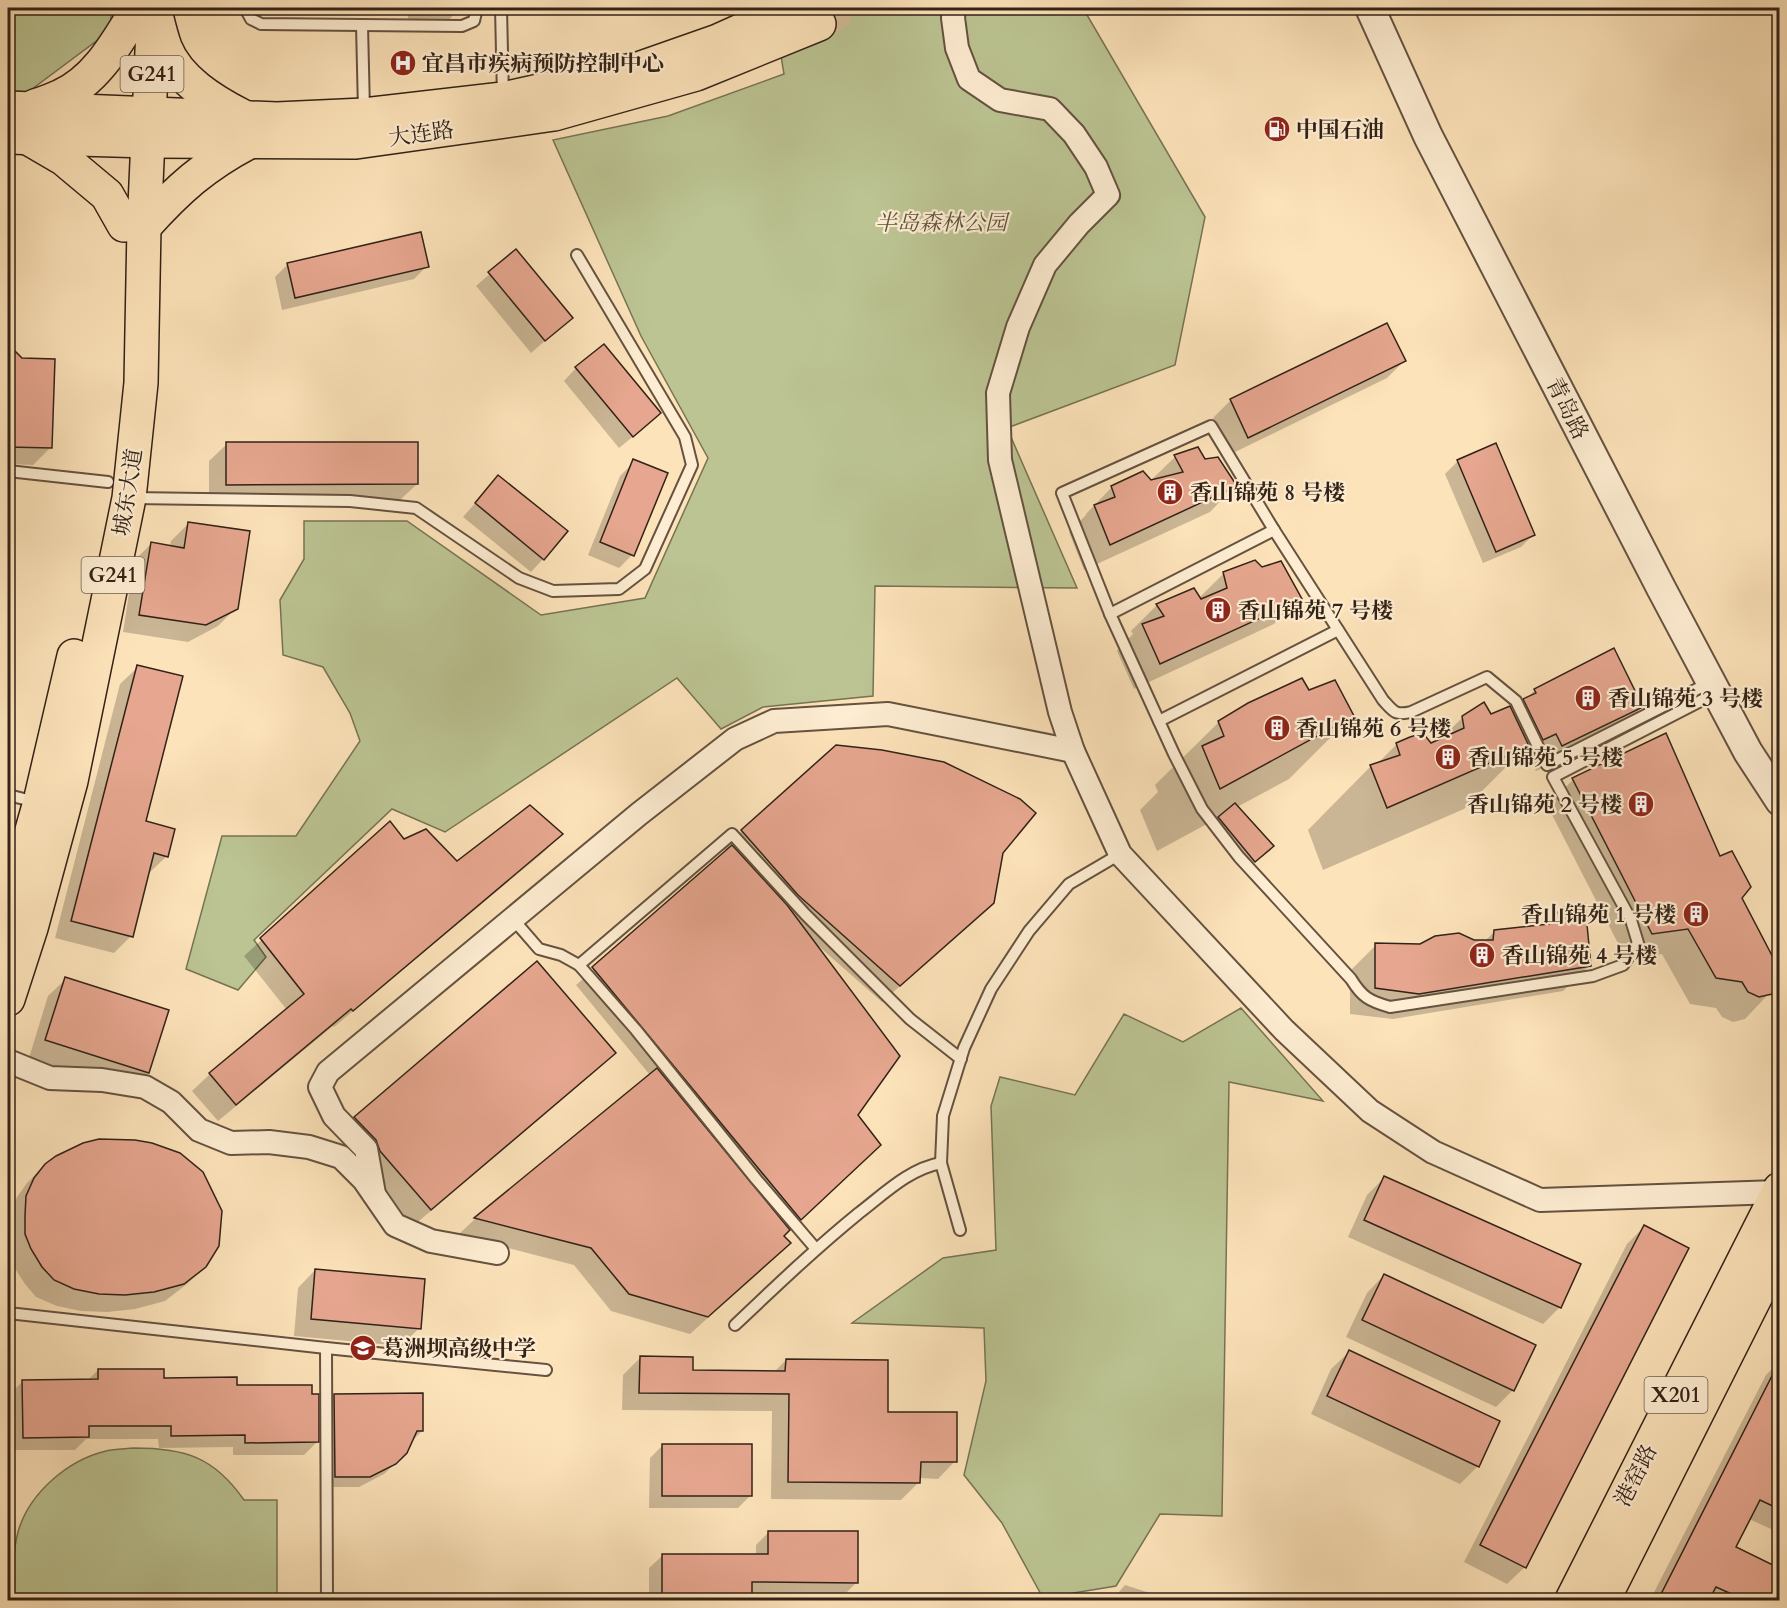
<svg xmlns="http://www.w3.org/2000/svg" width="1787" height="1608" font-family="Cardo,'Noto Serif SC',serif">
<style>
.green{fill:#bcc493;stroke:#777355;stroke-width:1.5}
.shadow{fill:#0003}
.building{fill:#e6a68f;stroke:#322217;stroke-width:1.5}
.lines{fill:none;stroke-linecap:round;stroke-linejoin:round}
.primary-tunnel{stroke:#d4bc99;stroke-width:33;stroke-dasharray:33 16;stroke-linecap:butt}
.service-casing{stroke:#655240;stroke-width:14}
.minor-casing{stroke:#655240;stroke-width:26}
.tertiary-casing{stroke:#655240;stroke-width:32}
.primary-casing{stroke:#322217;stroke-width:36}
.trunk-casing{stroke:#322217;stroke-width:36}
.service{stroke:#feedd2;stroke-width:10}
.minor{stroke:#feedd2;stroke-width:22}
.tertiary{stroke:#feedd2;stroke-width:28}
.primary{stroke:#fde3ba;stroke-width:33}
.trunk{stroke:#fde3ba;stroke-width:33}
.labels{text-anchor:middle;stroke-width:4.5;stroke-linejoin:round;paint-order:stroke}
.shield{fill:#feedd2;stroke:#6f5f4f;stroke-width:1.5}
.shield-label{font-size:21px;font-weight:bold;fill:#322217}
.poi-label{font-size:22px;font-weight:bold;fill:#322217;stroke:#feedd2;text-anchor:start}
.street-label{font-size:22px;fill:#322217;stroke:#feedd2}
.park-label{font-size:22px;font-style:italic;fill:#5b533c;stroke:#feedd2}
</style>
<rect width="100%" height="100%" fill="#fde3ba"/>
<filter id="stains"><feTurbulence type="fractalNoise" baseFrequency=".00333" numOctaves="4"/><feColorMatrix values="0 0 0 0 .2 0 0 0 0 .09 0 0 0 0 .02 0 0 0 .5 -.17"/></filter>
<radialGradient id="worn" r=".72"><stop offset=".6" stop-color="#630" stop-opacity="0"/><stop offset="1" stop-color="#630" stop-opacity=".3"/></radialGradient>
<g class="green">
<polygon points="8,8 111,8 111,30 28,92 8,91"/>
<polygon points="773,8 1083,8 1205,217 1175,365 1007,428 1077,588 875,586 873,696 763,707 721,729 677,678 445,832 392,809 254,940 266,957 238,990 186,969 222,836 296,836 360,741 350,713 323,667 283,655 280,600 304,559 304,521 407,521 541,615 645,598 708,458 641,336 553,140 668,116 784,74"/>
<polygon points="1241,1008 1323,1101 1229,1082 1222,1516 1160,1514 1116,1586 1043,1598 1002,1523 964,1475 986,1381 984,1328 852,1323 943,1258 996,1250 991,1106 1000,1077 1075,1095 1124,1014 1183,1042"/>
<path d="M134,1448C185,1448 214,1457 244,1500H277V1600H14C14,1578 12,1554 18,1532C29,1493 68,1460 106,1451C115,1449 125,1449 134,1448Z"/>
</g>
<g class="shadow">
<polygon points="408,8 460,8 443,26 408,26"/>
<polygon points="516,251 571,318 531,353 476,286"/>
<polygon points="288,264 427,266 414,279 282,310 275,277"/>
<polygon points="1387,325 1404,361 1387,378 1231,454 1213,418 1230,401"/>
<polygon points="8,348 11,350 51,447 33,465 8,464"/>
<polygon points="576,368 646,426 619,448 564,381"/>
<polygon points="227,444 417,484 399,501 209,502 209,461"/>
<polygon points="1198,448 1205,461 1235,486 1210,512 1084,570 1069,532 1086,515 1086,514 1111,488 1142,473 1150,481 1175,457"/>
<polygon points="1458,461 1534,534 1521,547 1483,563 1445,474"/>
<polygon points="633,463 632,555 619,568 588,555 620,476"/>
<polygon points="498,477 543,559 531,572 463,517"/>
<polygon points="8,497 13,498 8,533"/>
<polygon points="189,523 236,608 218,626 188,642 123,632 134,561 151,544 170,547 171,541"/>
<polygon points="1224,573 1300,598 1274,624 1134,689 1117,651 1133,634 1131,631 1157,605 1199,598"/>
<polygon points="138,667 144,822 167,856 149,873 147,873 131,936 114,953 55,938 120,684"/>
<polygon points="1535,690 1642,707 1616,732 1536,771 1530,759 1517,764 1514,759 1464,809 1323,870 1308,830 1371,766 1376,765 1397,744 1431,744 1439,741 1463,717 1512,713"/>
<polygon points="1308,692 1352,716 1289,779 1237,807 1263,854 1246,869 1211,826 1218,818 1157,851 1140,810 1158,792 1155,785 1219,722"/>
<polygon points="836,747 1002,852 975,920 882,1002 815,943 856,1115 862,1162 783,1236 772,1260 690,1334 611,1311 574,1265 458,1235 475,1219 650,1075 576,985 727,851 724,849 742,831"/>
<polygon points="1573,780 1719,858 1770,957 1779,972 1778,984 1745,1019 1733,1022 1722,1017 1716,1008 1690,1004 1662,954 1626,959 1547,805"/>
<polygon points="389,823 404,841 456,863 561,835 544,852 334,1027 333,1026 218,1121 192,1091 210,1074 287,1010 244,956"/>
<polygon points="1562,910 1589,966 1563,991 1393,1019 1350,1014 1350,971 1376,945 1420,945 1485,941 1495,931 1546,926"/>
<polygon points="537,963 614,1053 597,1070 413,1226 363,1168 359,1157 338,1135 355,1118"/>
<polygon points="66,979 167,1011 148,1073 130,1090 29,1058 48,996"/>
<polygon points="45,1165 205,1266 187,1284 165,1301 135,1309 107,1312 81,1311 57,1306 36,1297 25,1284 14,1267 8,1252 8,1234 10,1215 17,1197 27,1183"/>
<polygon points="1384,1178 1560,1307 1543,1324 1348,1237 1367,1195"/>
<polygon points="1644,1227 1525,1567 1507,1584 1464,1562 1627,1244"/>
<polygon points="315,1270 419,1328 402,1346 294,1336 298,1288"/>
<polygon points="1384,1275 1513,1390 1496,1407 1346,1337 1367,1293"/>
<polygon points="1349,1352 1498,1422 1478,1466 1460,1484 1311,1414 1331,1369"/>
<polygon points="640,1358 691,1372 774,1372 786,1360 886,1413 955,1461 938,1479 919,1478 919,1482 901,1500 771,1499 772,1411 622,1410 623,1375"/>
<polygon points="1780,1361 1780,1533 1749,1519 1734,1548 1780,1569 1780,1600 1650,1600 1766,1375"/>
<polygon points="98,1370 163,1379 236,1386 317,1442 304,1455 233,1455 233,1447 159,1448 158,1439 86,1439 75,1450 10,1450 10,1394 23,1381 87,1381"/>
<polygon points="334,1395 422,1431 412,1441 406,1453 384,1474 359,1487 325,1487 324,1405"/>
<polygon points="663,1445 751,1495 738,1508 649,1508 650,1458"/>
<polygon points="769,1532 857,1582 844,1595 750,1595 750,1600 649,1600 649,1568 662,1556 756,1556 756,1545"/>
<polygon points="1125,1585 1172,1600 1112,1600"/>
</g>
<g class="building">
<polygon points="421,232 429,267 295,298 287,263"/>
<polygon points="516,249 573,318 545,341 488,272"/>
<polygon points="1387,323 1406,361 1248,438 1230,399"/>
<polygon points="8,344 22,358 55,359 52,448 8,447"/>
<polygon points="604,344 661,413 633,437 575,367"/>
<polygon points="226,442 418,442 418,484 226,485"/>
<polygon points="1496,443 1535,535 1496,552 1457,460"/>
<polygon points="1198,447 1205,459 1218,457 1237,486 1110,545 1094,505 1115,497 1111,486 1143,471 1151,480 1183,472 1174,455"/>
<polygon points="633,459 668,473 634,556 600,542"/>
<polygon points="498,475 568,531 544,560 475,503"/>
<polygon points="188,522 250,531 238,609 206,625 139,615 151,542 184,548"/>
<polygon points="1255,560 1262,567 1281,561 1302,599 1160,664 1142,624 1164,616 1156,604 1194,588 1201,599 1227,588 1223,572"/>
<polygon points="1614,648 1643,707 1562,746 1556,734 1543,740 1523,699 1536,693 1534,689"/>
<polygon points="137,665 183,676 146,821 175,829 168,857 154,853 133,937 71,921"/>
<polygon points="1302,678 1309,690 1335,680 1354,716 1220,789 1202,746 1224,736 1218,721 1248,703"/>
<polygon points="1484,702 1491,714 1510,706 1529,746 1387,808 1370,765 1400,755 1396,743 1410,737 1423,733 1431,743 1464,728 1462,716"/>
<polygon points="1666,733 1720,856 1732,851 1751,887 1742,898 1779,969 1779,984 1772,994 1759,997 1748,992 1742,982 1716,978 1688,929 1652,934 1572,778"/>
<polygon points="836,745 882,750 944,762 1020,799 1036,813 1003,853 994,903 900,986 798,895 741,830"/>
<polygon points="1235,803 1274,846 1255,862 1218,817"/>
<polygon points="530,805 563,834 353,1011 351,1009 236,1105 209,1073 304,994 260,938 390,821 404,839 426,829 457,861"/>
<polygon points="732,845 787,905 900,1056 858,1115 881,1145 801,1220 592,967"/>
<polygon points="1585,904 1591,966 1419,994 1375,988 1375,943 1420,944 1435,936 1459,933 1474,940 1493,940 1494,930 1549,924 1561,908"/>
<polygon points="537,961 616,1053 431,1210 380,1151 376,1140 354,1117"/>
<polygon points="65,977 169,1010 149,1073 45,1040"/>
<polygon points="657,1068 790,1230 784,1236 791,1243 708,1317 629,1294 591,1248 474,1218"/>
<polygon points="99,1139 135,1140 152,1143 180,1153 203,1172 222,1211 219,1246 206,1267 184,1284 154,1292 125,1295 99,1294 74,1289 54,1280 42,1267 31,1249 25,1234 25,1216 26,1196 34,1178 45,1164 56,1156 83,1143"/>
<polygon points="1384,1176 1581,1264 1561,1308 1364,1220"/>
<polygon points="1644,1225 1689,1248 1526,1568 1480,1545"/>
<polygon points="315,1269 425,1279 421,1329 311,1319"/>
<polygon points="1384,1274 1536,1345 1514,1391 1362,1320"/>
<polygon points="1349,1350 1500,1421 1479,1467 1327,1396"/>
<polygon points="640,1356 693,1357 693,1370 785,1371 786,1359 888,1360 888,1412 957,1412 957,1462 921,1462 920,1483 788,1482 789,1394 639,1393"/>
<polygon points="1779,1362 1779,1509 1760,1500 1736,1547 1779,1568 1779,1600 1745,1600 1716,1587 1709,1600 1658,1600"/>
<polygon points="98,1369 164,1369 164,1378 237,1377 237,1385 312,1385 312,1394 319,1394 319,1442 245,1443 245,1435 171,1436 171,1426 89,1426 89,1437 23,1438 22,1380 98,1379"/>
<polygon points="423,1393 423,1431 417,1431 407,1453 396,1464 370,1477 335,1477 334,1394"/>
<rect x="662" y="1444" width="90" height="52"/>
<polygon points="768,1531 858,1531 858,1583 752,1582 752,1600 662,1600 662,1554 768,1554"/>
</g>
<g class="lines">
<polyline class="primary-tunnel" points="819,24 843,8"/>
<defs>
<g id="service">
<polyline points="245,8 251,19 261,24 462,26 474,21 477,8"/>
<polyline points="501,8 503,97"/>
<polyline points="362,25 364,110"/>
<polyline points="8,471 108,482"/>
<polyline points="132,498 350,501 416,508 519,578 553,591 619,589 645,569 692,465 685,437 577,255"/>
<polyline points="1110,614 1062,493 1211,426 1274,530"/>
<path d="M1711,682L1547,765L1516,701L1487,677L1411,712C1395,716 1393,711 1383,700L1274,530L1110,614L1174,754L1202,809L1239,857L1351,979C1362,997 1369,1001 1390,1007L1593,976L1623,965L1638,943L1631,920L1553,777L1716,693"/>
<polyline points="1159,721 1338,630"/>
<polyline points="8,795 36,802"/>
<polyline points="513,919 539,949 561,955 579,965 636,1030 756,1179 816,1249"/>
<polyline points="579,965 732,834 805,914 910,1019 961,1059"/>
<polyline points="960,1230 941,1163 943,1116 964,1048 991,989 1029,931 1069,884 1120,854"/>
<polyline points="8,1313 326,1348 546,1370"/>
<path d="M735,1325C776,1286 816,1248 859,1213C885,1193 909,1169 941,1163"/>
<polyline points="326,1348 327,1600"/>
</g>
<g id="minor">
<polyline points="954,8 953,18 957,48 969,79 1000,100 1050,109 1074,134 1096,167 1108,195 1079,224 1045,265 1018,327 998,393 1000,460 1060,712 1073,751 1120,854 1284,1030 1370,1111 1433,1152 1540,1200 1778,1192"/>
<polyline points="8,1061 50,1078 102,1080 145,1087 171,1102 199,1130 231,1143 269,1142 309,1147 341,1157 364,1180 395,1225 431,1241 497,1253"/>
<polyline points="374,1194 366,1149 334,1116 320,1087 328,1072 639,814 735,739 774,721 888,714 1073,751"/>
</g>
<polyline id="tertiary" points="1370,8 1428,136 1661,588 1748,752 1780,801"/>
<g id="primary">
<path d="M155,11C158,23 161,36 165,47C178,80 213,101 242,116"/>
<path d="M35,106C44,103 53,100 61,96C97,80 117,42 137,10"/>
<polyline points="8,108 277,119 364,115 503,99 641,68 718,41 787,10"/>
<polyline points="8,137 149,141 356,142 554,114 696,74 819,24"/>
<polyline points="28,138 64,159 107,195 124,225"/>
<path d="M144,227C178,189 205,165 249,142"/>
<polyline points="1572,1600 1780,1189"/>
<polyline points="1603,1600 1780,1248"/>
</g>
<g id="trunk">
<polyline points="8,915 40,802 74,656"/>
<polyline points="8,999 31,928 71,781 129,498 141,383 144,227 154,8"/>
</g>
</defs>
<use href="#service" class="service-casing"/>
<use href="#minor" class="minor-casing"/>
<use href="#tertiary" class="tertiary-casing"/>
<use href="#primary" class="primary-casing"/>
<use href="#trunk" class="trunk-casing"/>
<use href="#service" class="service"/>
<use href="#minor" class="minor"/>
<use href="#tertiary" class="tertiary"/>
<use href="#primary" class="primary"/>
<use href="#trunk" class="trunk"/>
</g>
<defs>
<symbol id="hospital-disc" viewBox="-11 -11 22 22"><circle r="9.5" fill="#8f2418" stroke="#feedd2"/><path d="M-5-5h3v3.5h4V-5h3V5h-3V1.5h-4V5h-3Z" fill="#fff"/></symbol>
<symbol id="fuel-disc" viewBox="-11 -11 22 22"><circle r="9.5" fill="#8f2418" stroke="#feedd2"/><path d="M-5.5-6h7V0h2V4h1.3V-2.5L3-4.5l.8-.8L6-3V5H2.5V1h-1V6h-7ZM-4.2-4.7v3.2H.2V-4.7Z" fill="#fff"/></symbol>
<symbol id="building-disc" viewBox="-11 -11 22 22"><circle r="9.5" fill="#8f2418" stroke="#feedd2"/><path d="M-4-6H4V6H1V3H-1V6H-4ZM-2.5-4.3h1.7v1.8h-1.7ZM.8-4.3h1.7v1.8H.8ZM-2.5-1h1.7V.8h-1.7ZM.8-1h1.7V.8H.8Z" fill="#fff"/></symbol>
<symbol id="school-disc" viewBox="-11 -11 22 22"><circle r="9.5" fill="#8f2418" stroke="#feedd2"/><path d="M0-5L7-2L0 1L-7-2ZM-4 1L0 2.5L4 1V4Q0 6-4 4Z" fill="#fff"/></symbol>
</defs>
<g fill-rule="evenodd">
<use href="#hospital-disc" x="388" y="48" width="30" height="30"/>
<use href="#fuel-disc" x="1262" y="114" width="30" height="30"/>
<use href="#building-disc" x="1155" y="477" width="30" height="30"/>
<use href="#building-disc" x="1203" y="595" width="30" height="30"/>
<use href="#building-disc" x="1573" y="683" width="30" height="30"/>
<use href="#building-disc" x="1262" y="713" width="30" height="30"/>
<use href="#building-disc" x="1433" y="742" width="30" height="30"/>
<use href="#building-disc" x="1626" y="789" width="30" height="30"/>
<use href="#building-disc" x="1681" y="899" width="30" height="30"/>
<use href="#building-disc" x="1467" y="940" width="30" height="30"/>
<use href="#school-disc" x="348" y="1333" width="30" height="30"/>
</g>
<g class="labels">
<g class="shield">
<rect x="120.5" y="56" width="63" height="36" rx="4.5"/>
<rect x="81.5" y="557" width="63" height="36" rx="4.5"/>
<rect x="1644.5" y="1377" width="63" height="36" rx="4.5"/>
</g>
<g class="shield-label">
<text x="152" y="81">G241</text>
<text x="113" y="582">G241</text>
<text x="1676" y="1402">X201</text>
</g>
<g class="poi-label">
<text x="422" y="71">宜昌市疾病预防控制中心</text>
<text x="1296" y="137">中国石油</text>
<text x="1190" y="500">香山锦苑 8 号楼</text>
<text x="1238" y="618">香山锦苑 7 号楼</text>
<text x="1608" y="706">香山锦苑 3 号楼</text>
<text x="1296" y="736">香山锦苑 6 号楼</text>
<text x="1468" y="765">香山锦苑 5 号楼</text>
<text x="1622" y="812" text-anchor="end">香山锦苑 2 号楼</text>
<text x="1676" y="922" text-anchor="end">香山锦苑 1 号楼</text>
<text x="1502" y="963">香山锦苑 4 号楼</text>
<text x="382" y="1356">葛洲坝高级中学</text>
</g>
<g class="street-label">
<text transform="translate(421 133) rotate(-8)" y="8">大连路</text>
<text transform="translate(1568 408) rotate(63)" y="8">青岛路</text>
<text transform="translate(127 492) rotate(-81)" y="8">城东大道</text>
<text transform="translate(1635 1475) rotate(-63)" y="8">港窑路</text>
</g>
<g class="park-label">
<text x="941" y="230">半岛森林公园</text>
</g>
</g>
<rect width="1787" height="1608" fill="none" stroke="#fde3ba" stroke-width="30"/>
<rect x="9" y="9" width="1769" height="1590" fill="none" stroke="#322217" stroke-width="3"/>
<rect x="15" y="15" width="1757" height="1578" fill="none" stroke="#322217" stroke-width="1.5"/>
<rect width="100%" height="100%" filter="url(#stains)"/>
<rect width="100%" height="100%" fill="url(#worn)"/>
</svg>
